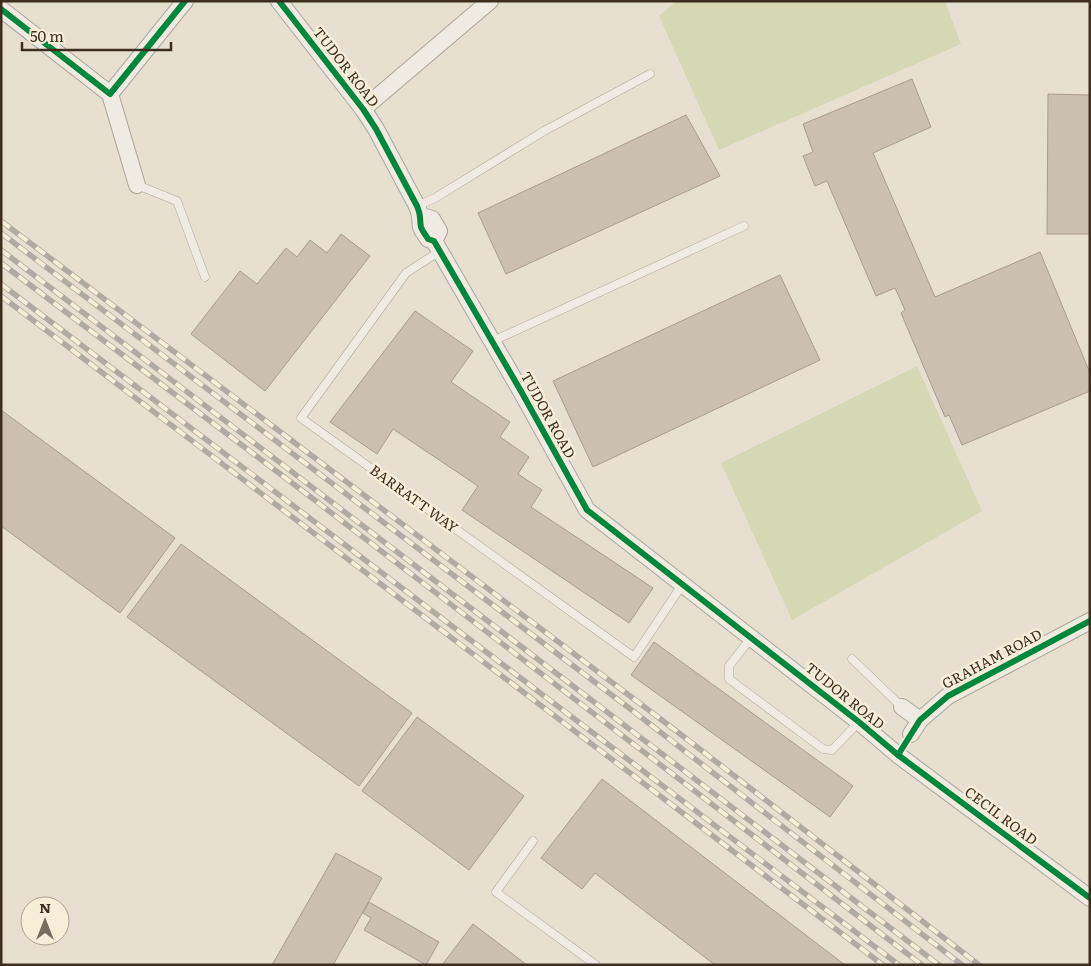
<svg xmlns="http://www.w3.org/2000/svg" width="1091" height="966" font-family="Literata,serif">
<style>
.green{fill:#d6d7b3}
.building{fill:#cbbfb2;stroke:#a89c90}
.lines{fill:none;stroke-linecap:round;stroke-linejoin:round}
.lane-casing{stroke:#ada599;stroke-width:9}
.street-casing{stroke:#ada599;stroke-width:18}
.lane{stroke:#efebe3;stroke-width:8}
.street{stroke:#efebe3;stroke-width:16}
.rail-casing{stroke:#afaaa2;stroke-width:5.5}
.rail{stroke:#f7eed8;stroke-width:4;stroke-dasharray:11;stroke-linecap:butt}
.cycleway-casing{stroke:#f7eed8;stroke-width:9}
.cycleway{stroke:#00873e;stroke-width:6}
.labels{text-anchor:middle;stroke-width:5;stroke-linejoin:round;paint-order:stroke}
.street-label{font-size:14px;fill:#3d2e20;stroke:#f7eed8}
</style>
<rect width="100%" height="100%" fill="#e7e0d1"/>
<g class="green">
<polygon points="676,1 945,1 961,44 719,150 659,16"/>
<polygon points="917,366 982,511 792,620 721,463"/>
</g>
<g class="building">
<polygon points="912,79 931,127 873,153 935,297 1040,252 1090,373 1090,391 962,445 949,415 945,417 901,313 905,310 895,288 876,296 827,181 815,186 803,156 813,152 803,124"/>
<polygon points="1048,94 1090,95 1090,234 1047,234"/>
<polygon points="686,115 720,176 506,274 478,213"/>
<polygon points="341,234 370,256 265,391 191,334 240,271 257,284 286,248 297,257 310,240 327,253"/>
<polygon points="780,275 820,360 593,467 553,381"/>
<polygon points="415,311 473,351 451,382 510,422 500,437 529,457 518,474 542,490 531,507 653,588 629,623 462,510 478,486 393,429 377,454 330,422"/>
<polygon points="1,410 175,538 120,613 1,526"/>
<polygon points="181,544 412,713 359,786 127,617"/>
<polygon points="654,642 853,786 830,817 631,675"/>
<polygon points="417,717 524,796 469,870 362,791"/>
<polygon points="602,779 845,965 715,965 595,873 582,889 541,858"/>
<polygon points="336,853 382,878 333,965 272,965"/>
<polygon points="369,902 439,942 426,965 364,930 371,918 363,913"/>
<polygon points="473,924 527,965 442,965"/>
</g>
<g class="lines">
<defs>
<g id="lane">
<polyline points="137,185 177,201 205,277"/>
<polyline points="417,206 435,198 544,131 650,74"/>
<polyline points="440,251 406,273 301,418 634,657 682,585"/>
<polyline points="493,341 744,226"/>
<polyline points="751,638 729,666 729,679 823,749 832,750 859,722"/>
<polyline points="852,659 902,707"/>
<polyline points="533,841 496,892 596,965"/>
</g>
<g id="street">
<path d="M279,1L363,109L376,129L417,206C422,217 419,218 421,227C422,231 426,235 428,239L434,241L522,393L587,510L859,722L898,755L1090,898"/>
<polyline points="1,9 110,94 185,1"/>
<polyline points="110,94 137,185"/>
<polyline points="363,109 490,1"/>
<polyline points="422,216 432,219 439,231 434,241"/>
<polyline points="902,707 920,720"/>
<polyline points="911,734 920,720 948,696 1090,621"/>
</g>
</defs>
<use href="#lane" class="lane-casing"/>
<use href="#street" class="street-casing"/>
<use href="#lane" class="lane"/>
<use href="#street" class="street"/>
<defs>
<g id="rail">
<polyline points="1,221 675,730 979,965"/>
<polyline points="1,233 629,708 962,965"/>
<polyline points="1,250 939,965"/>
<polyline points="1,263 308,495 922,965"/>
<polyline points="1,284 899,965"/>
<polyline points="1,296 883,965"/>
</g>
</defs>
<use href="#rail" class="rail-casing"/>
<use href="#rail" class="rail"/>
<defs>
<g id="cycleway">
<path d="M279,1L363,109L376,129L417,206C422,217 419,218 421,227C422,231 426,235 428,239L434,241L522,393L587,510L859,722L898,755L1090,898"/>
<polyline points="1,9 110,94 185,1"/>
<polyline points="898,755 920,720 948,696 1090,621"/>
</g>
</defs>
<use href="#cycleway" class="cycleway-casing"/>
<use href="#cycleway" class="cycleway"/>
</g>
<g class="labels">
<g class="street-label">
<text transform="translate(346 67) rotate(52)" y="5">TUDOR ROAD</text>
<text transform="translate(548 415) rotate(61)" y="5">TUDOR ROAD</text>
<text transform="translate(414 499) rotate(36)" y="5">BARRATT WAY</text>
<text transform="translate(992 659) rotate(-28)" y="5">GRAHAM ROAD</text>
<text transform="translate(845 696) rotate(39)" y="5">TUDOR ROAD</text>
<text transform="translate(1001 816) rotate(37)" y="5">CECIL ROAD</text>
</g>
</g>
<rect width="1091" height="966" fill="none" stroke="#3d2e20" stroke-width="5"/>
<g transform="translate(45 921)"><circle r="24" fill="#f7eed8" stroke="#ada18e"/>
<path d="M0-4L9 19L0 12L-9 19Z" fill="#786c5e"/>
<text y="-8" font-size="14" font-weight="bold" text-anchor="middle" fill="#3d2e20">N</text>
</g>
<path d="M22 42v8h149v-8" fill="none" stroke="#3d2e20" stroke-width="2.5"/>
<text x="30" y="42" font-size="15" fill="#3d2e20" stroke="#f7eed8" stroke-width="4" paint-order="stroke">50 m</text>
</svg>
